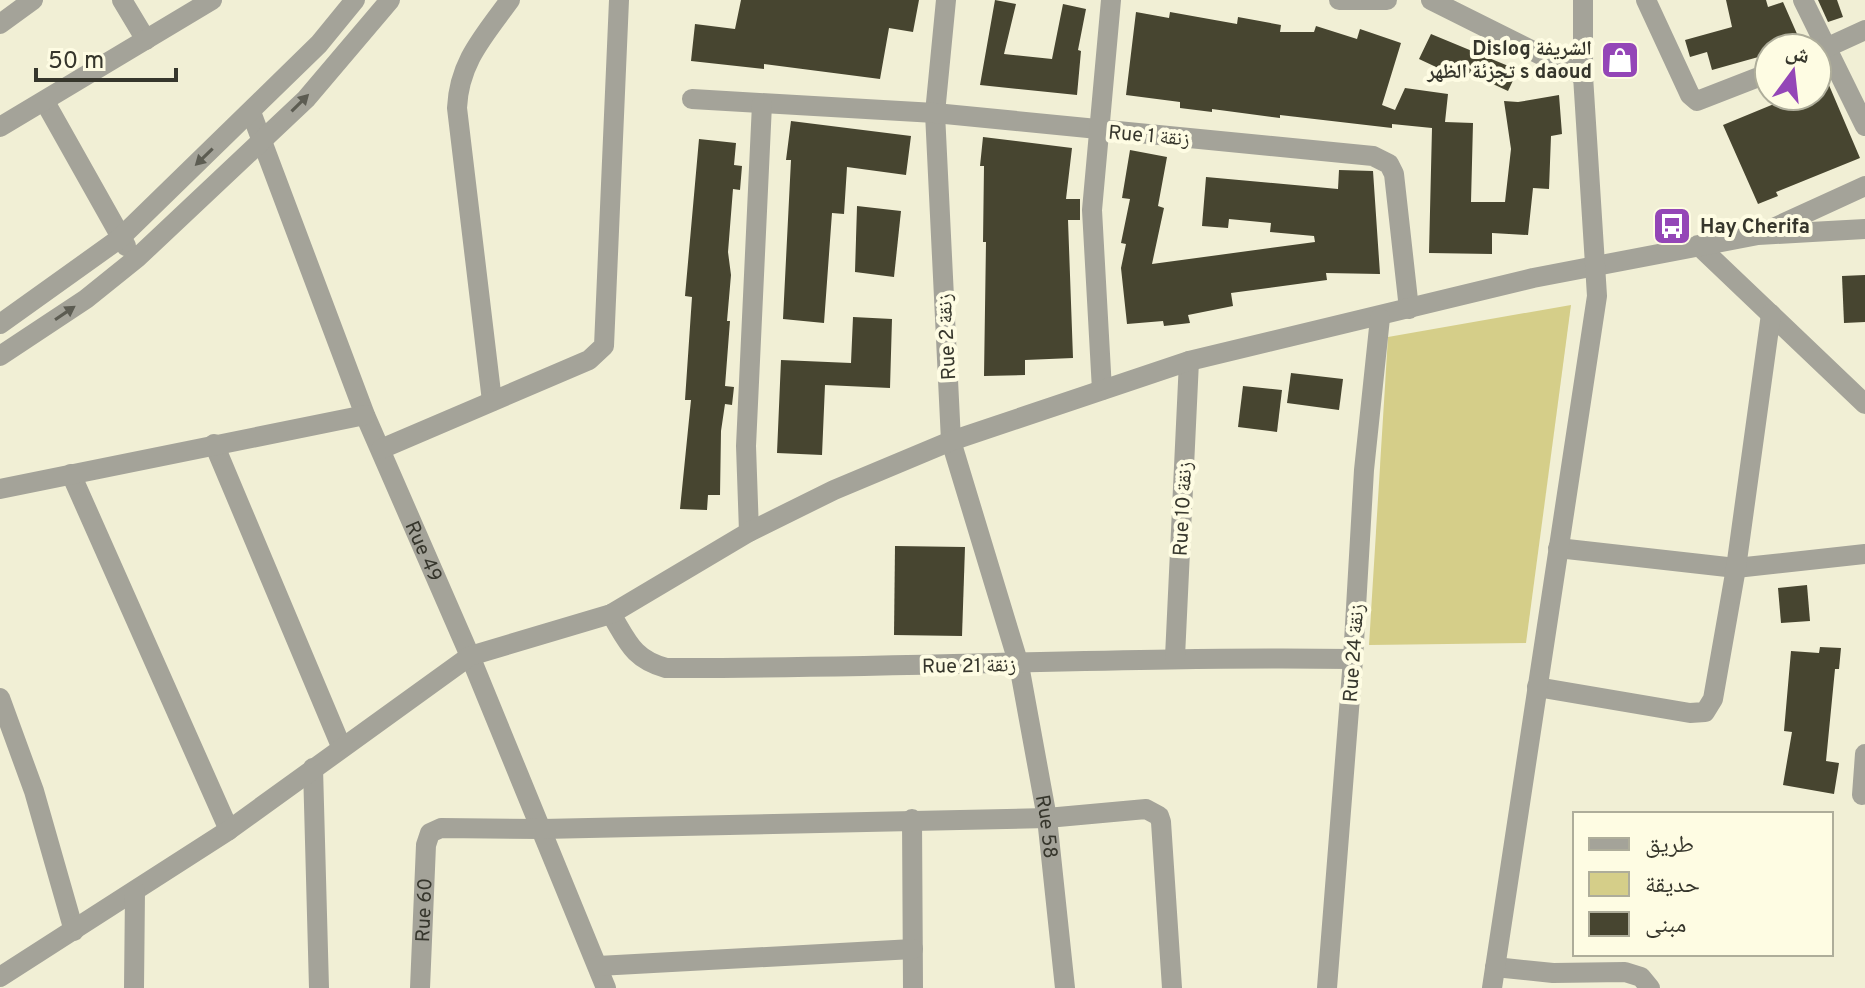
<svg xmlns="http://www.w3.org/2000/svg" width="1865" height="988" font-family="Overpass,'Noto Naskh Arabic',sans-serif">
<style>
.green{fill:#d5ce89}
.building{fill:#474530}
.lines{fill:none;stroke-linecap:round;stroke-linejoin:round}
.street{stroke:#a4a399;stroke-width:20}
.oneway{fill:#5c5c52}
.labels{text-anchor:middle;stroke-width:8;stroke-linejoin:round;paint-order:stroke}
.poi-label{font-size:20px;font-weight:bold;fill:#36362c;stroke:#fefce3;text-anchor:end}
.street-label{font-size:20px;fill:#36362c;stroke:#fefce3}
</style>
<rect width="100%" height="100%" fill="#f1efd5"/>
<polygon class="green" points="1571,305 1526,643 1369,645 1388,337"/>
<g class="building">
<polygon points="741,0 919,0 913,32 889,28 880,79 764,64 764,69 691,61 695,24 735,29"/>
<polygon points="995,0 1016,4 1004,54 1052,59 1063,4 1086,9 1078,50 1081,51 1077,95 980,85"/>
<polygon points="1726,0 1766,0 1768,7 1783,2 1801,43 1769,48 1769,54 1712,70 1707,52 1690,57 1685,40 1732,27"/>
<polygon points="1818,0 1837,0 1843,17 1828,22"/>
<polygon points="1136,12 1169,18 1170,12 1237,24 1238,17 1281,25 1280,32 1314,32 1316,26 1357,39 1360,29 1401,43 1382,105 1395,110 1405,88 1448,94 1445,122 1473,123 1471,202 1505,202 1511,149 1504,101 1518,102 1559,95 1562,134 1551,136 1549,189 1533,188 1528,235 1492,233 1492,254 1429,253 1432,128 1392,124 1392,128 1280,115 1280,118 1212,109 1212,112 1180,108 1180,102 1126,95"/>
<polygon points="1431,34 1518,70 1508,91 1467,72 1465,76 1451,69 1451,74 1419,59"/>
<polygon points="1820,64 1860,158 1776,192 1778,196 1758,204 1723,125 1793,96 1817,96 1817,65"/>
<polygon points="791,121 911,136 906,175 847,167 844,214 832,213 824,323 783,319 791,160 786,160"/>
<polygon points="983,137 1072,148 1066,199 1080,199 1080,220 1068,220 1073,358 1025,360 1025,375 984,376 986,242 983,242 984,166 980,166"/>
<polygon points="699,139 736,143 734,165 742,166 740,190 733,189 728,252 731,275 727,321 730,321 725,386 734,387 732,405 725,404 721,431 720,495 708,495 707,510 680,509 691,400 685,400 692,297 685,296"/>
<polygon points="1130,150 1167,157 1158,206 1164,208 1152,264 1315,242 1314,236 1270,232 1271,223 1229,219 1228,228 1202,226 1206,177 1338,189 1339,170 1373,171 1380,274 1326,273 1327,280 1231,293 1233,306 1188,315 1190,323 1164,326 1163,321 1127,324 1121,268 1126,244 1121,243 1130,199 1122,198"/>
<polygon points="857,206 901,211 894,277 855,272"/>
<polygon points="1865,275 1865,322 1844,323 1842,276"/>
<polygon points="853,317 892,319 890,388 825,385 822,455 777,453 781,360 851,363"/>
<polygon points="1291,373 1343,379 1339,410 1287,403"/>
<polygon points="1243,386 1282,390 1277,432 1238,427"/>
<polygon points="895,546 965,547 962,636 894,635"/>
<polygon points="1807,585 1810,621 1781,623 1778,588"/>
<polygon points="1820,647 1841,648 1839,669 1835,669 1826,761 1839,763 1834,794 1783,785 1792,732 1784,731 1791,651 1819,653"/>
</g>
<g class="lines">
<g class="street">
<polyline points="122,0 146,40"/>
<path id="s1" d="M946,0L935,113L951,441L1019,665L1047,818L1065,988"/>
<polyline points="1339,0 1387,0"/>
<polyline points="1431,0 1583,76"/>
<polyline points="1646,0 1690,95 1697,101 1769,73"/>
<polyline points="1803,0 1865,126"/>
<polyline points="0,24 33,0"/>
<polyline points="1817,52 1865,30"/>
<polyline points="692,99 935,113 1373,156 1389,164 1394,174 1409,309"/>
<polyline points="45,102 126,246"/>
<path id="s2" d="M251,112L365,415L470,656L606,988"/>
<polyline points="0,127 212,0"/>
<polyline points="1769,230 1865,186"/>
<polyline points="1698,245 1865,404"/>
<polyline points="0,324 119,239 319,44 355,0"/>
<polyline points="0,356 86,299 137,258 306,99 390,0"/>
<polyline points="1102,390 1092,210 1111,0"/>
<path d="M492,401L457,108C459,62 484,36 510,0"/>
<polyline points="214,444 341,746"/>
<polyline points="381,449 589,360 604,346 619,0"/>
<polyline points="71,474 229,830"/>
<polyline points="0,489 365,415"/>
<polyline points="749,532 746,446 762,104"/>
<polyline points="1558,548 1736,568 1865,554"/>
<path d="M611,614C628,642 633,659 666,668C895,669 1124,656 1353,659"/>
<polyline points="1175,657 1189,361"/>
<polyline points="1537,687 1690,713 1705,712 1713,699 1736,568 1771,314"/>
<polyline points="0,698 34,791 74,931"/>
<polyline points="313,768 319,988"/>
<polyline points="1862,795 1865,754"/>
<polyline points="912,819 913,988"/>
<polyline points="598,966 913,949"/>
<polyline points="1495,967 1553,973 1625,972 1641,977 1650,988"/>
<polyline points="0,977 229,830 470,656 611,614 749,532 834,490 951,441 1189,361 1533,278 1758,235 1865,229"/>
<polyline points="134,988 135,891"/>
<path id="s3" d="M420,988L426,845L430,833L441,828L542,829L1047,818L1146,809L1159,816L1161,822L1172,988"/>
<polyline points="1327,988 1353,659 1364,470 1380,318"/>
<polyline points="1492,988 1597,296 1583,76 1583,0"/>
</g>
</g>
<defs><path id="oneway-solid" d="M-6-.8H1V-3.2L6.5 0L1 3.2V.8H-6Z" transform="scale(2)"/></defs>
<g class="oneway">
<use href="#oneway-solid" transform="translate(300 103) rotate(-45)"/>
<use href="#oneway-solid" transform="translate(204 157) rotate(136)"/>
<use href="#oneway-solid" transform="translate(65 313) rotate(-34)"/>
</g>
<defs>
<symbol id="shop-square" viewBox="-11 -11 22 22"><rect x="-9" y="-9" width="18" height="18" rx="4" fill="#9446b7" stroke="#fefce3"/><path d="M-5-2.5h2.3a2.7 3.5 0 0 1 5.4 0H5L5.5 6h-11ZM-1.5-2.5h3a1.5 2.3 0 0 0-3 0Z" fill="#fff"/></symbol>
<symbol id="bus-square" viewBox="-11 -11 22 22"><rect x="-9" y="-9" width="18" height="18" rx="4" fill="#9446b7" stroke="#fefce3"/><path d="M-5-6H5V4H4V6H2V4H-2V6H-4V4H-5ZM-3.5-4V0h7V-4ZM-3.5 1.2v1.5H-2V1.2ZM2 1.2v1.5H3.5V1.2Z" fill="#fff"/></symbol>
</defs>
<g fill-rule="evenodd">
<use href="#shop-square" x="1598" y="38" width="44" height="44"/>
<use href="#bus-square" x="1650" y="204" width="44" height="44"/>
</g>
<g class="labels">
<g class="poi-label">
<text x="1592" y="55">Dislog الشريفة<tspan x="1592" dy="23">تجزئة الظهر s daoud</tspan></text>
<text x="1700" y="233" text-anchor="start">Hay Cherifa</text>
</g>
<g class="street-label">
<text transform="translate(1149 135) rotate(5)" y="7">Rue 1 زنقة</text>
<text transform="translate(946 337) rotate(-93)" y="7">Rue 2 زنقة</text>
<text transform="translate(1182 509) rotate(-87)" y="7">Rue 10 زنقة</text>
<text dy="7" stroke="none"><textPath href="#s2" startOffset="472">Rue 49</textPath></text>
<text transform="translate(1353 653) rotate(-86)" y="7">Rue 24 زنقة</text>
<text transform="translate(969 665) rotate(-1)" y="7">Rue 21 زنقة</text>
<text dy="7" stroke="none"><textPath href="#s1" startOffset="840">Rue 58</textPath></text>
<text dy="7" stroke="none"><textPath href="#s3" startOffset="78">Rue 60</textPath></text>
</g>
</g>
<rect x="1573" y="812" width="260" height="144" fill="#fefce3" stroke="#aead9a" stroke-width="2"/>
<rect x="1589" y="838" width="40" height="12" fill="#a4a399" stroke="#aead9a" stroke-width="2"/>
<text x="1645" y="852" font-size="24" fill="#36362c">طريق</text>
<rect x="1589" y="872" width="40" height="24" fill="#d5ce89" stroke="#aead9a" stroke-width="2"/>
<text x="1645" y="892" font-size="24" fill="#36362c">حديقة</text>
<rect x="1589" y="912" width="40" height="24" fill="#474530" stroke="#aead9a" stroke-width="2"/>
<text x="1645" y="932" font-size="24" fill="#36362c">مبنى</text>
<g transform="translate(1793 72) rotate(15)"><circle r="38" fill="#fefce3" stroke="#aead9a" stroke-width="2"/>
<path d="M0-6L14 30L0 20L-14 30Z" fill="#9446b7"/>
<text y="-12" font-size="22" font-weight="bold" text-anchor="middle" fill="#36362c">ش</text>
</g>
<path d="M36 68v12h140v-12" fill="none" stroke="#36362c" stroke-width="4"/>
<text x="48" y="68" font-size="24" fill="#36362c" stroke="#fefce3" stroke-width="6" paint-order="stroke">50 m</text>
</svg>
